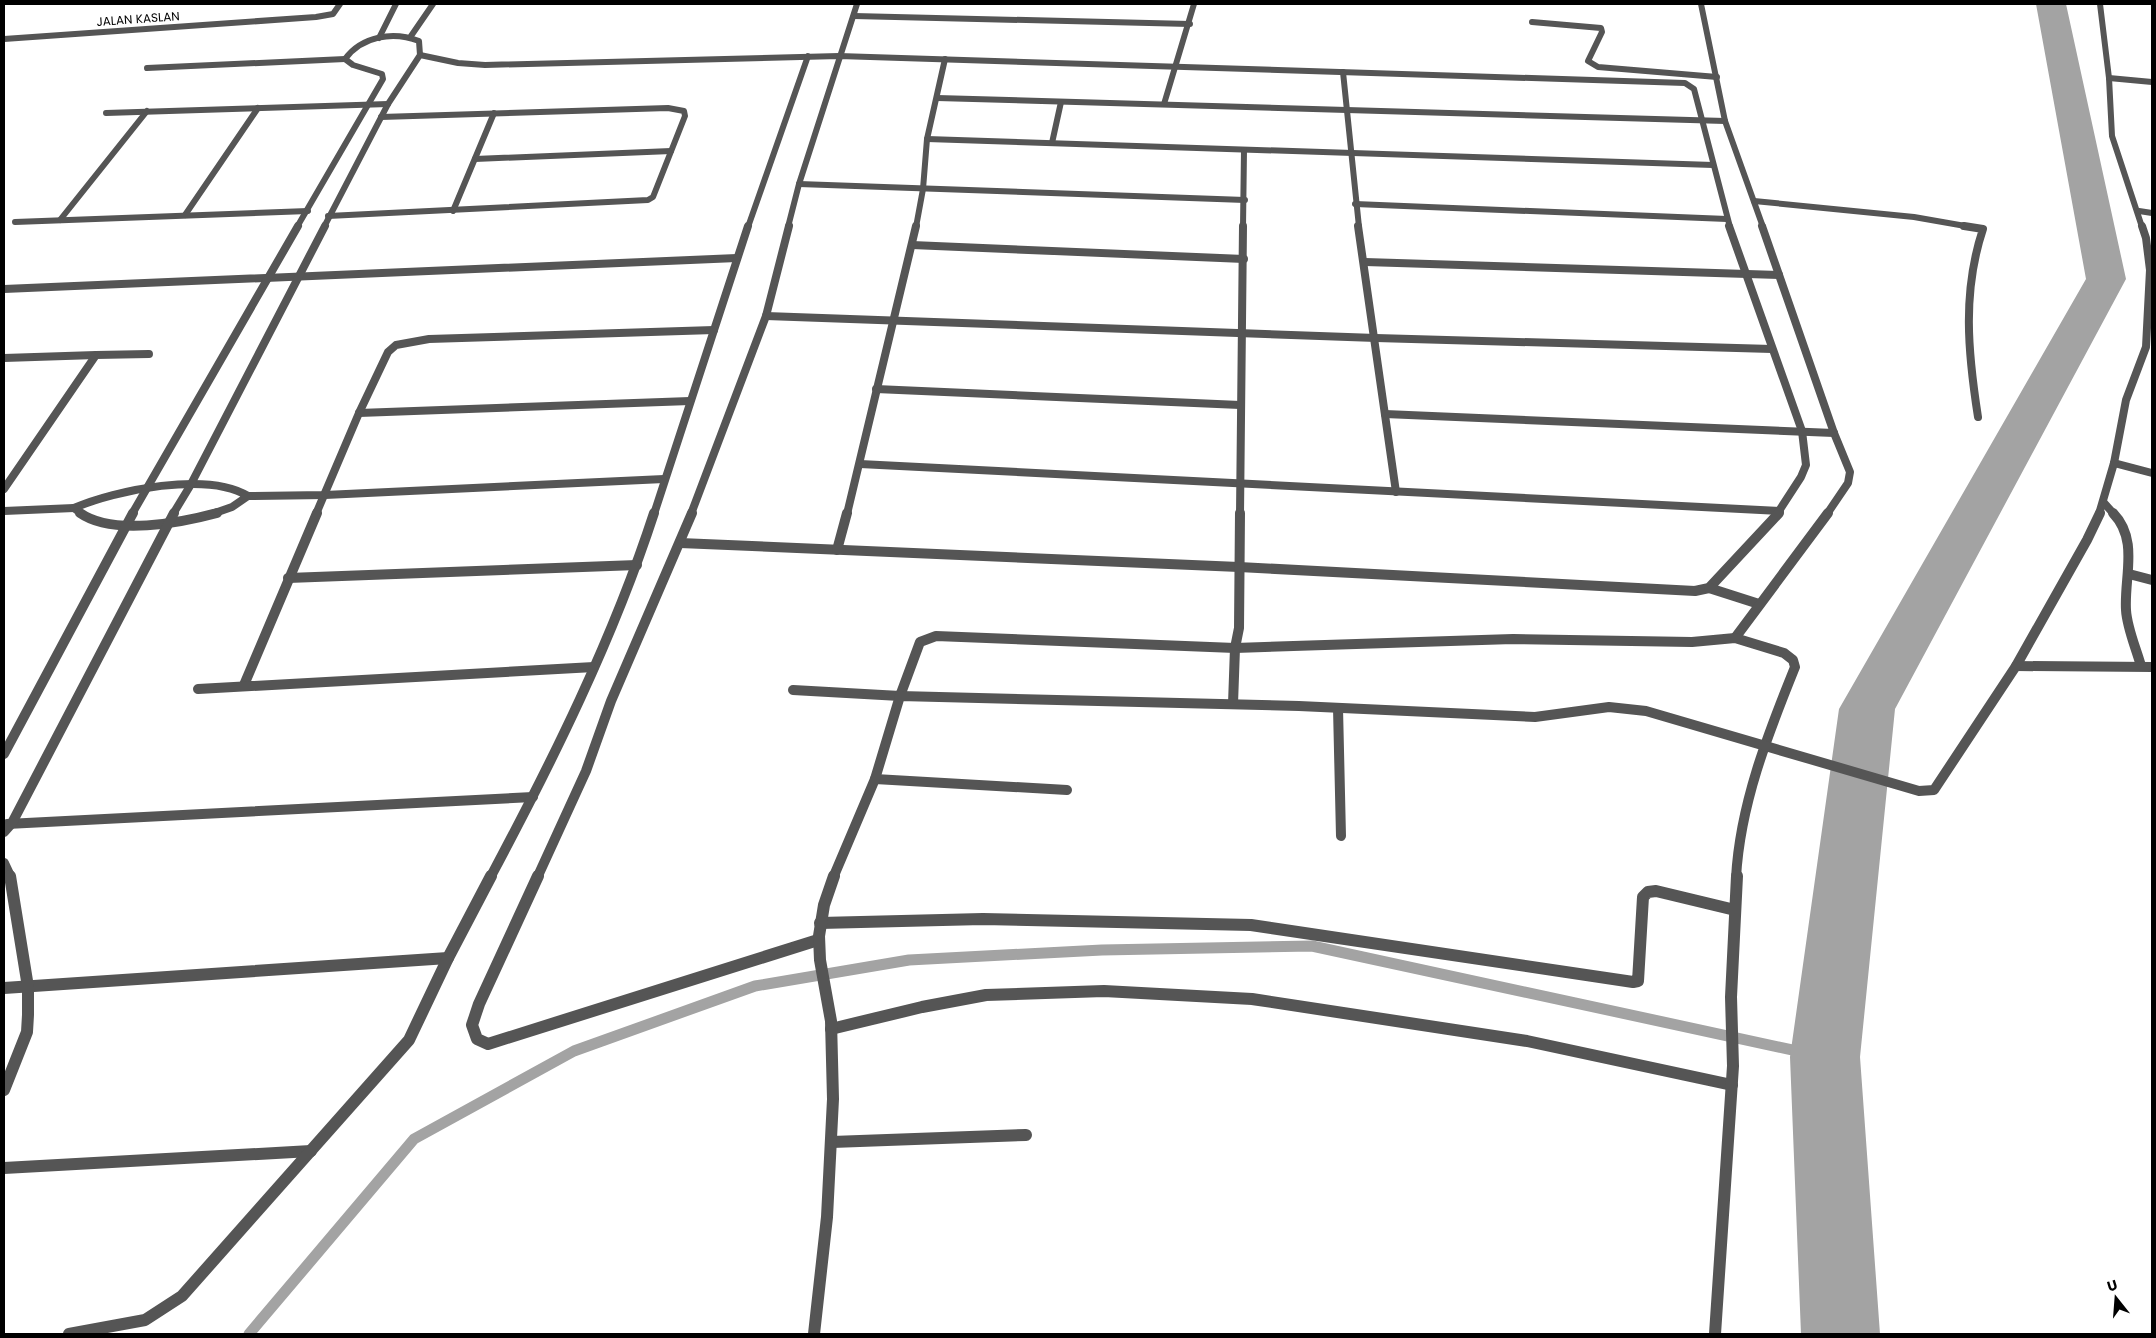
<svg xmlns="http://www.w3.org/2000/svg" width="2156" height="1338" font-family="Poppins,sans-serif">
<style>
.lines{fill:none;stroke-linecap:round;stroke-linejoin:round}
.stream{stroke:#a3a3a3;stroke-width:11}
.river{fill:#a3a3a3;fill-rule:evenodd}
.street-far3{stroke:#555;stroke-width:6}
.street-far2{stroke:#555;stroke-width:8}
.street-far1{stroke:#555;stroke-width:10}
.street{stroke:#555;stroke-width:12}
.labels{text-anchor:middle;stroke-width:4;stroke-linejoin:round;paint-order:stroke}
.far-street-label{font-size:12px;fill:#000;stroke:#fff}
</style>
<rect width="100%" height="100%" fill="#fff"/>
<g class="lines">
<polyline class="stream" points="249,1334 414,1139 574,1051 755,986 909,960 1102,950 1312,946 1825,1057"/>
<polygon class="river" points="2036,4 2066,4 2126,279 1895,709 1860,1057 1880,1334 1801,1334 1790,1057 1839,709 2086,279"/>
<g class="street-far3">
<polyline points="1701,4 1725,121 1763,227"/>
<polyline points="2100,4 2109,78 2112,136 2142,227"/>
<polyline points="854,16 1190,24"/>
<polyline points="1532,22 1601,28 1602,32 1588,61 1598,67 1717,77"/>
<polyline points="411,36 433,4"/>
<polyline points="379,38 396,4"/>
<polyline points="4,39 316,17 333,14 340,4"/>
<polyline points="420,55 458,63 485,65 839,56 1685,83 1694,89 1730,227"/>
<polyline points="147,68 345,59"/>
<polyline points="1343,72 1359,227"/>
<polyline points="2109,78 2152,82"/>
<polyline points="937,98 1725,121"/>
<polyline points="1164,104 1194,4"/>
<polyline points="106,113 388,104"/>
<polyline points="927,139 1713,165"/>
<polyline points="1052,143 1061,102"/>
<polyline points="475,159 671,151"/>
<polyline points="799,184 1245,200"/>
<polyline points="1754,201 1914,217 1971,227"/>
<polyline points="1355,204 1727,219"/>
<polyline points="453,211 494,113"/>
<polyline points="2139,211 2152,213"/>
<polyline points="185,215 258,108"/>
<polyline points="328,216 648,200 653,197 685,116 684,111 668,108 381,117"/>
<polyline points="60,220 147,111"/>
<polyline points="15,222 308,211"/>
<path d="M297,227L383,79L382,74L353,65L345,59C362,36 393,31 419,41L420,55L388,104L324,227"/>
<polyline points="748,227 808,56"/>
<polyline points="788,227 799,184 857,4"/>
<polyline points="916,227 923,189 927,139 945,59"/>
<polyline points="1243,227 1244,150"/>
</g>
<g class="street-far2">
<polyline points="1358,226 1396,492"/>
<polyline points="1729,226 1802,431 1806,465 1801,477 1777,514"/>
<polyline points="1762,226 1834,433 1850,472 1848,483 1827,514"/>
<path d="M1964,226L1983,229C1962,292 1968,353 1978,417"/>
<polyline points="912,245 1244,259"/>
<polyline points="1365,262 1779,275"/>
<polyline points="4,289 737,258"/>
<polyline points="766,316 1376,338 1772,349"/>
<polyline points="4,358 96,355"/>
<polyline points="876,389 1240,405"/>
<polyline points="359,413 690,401"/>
<polyline points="1385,414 1834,433"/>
<polyline points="2114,463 2152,473"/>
<polyline points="860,464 1780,511"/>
<polyline points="4,489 96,355 149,354"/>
<polyline points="248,496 325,495 664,479"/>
<polyline points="2104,503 2114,514"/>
<polyline points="4,511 74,508"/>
<path d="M82,514L74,508C115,490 208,471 248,496L232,507L212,514"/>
<polyline points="132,514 298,226"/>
<polyline points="173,514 190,486 325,226"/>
<polyline points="316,514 359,413 388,352 396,345 429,339 714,330"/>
<polyline points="654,514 748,226"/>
<polyline points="691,514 766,316 789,226"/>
<polyline points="847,514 916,226"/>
<polyline points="1240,514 1243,226"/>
<polyline points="2099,514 2114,463 2126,400 2146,347 2150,270 2146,238 2142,226"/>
</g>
<g class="street-far1">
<path d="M80,513C113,536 180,523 217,513"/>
<path d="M2113,513C2139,540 2124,576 2126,610C2127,628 2136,648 2141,666"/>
<polyline points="680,543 1239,567 1695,591 1709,588 1779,513"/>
<polyline points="837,550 847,513"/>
<polyline points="2129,574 2152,580"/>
<polyline points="288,578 637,565"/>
<polyline points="1709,588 1759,604"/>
<polyline points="1735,638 1828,513"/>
<polyline points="2016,666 2152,667"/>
<polyline points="244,685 317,513"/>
<polyline points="198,689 594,667"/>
<path d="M793,690L900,696L920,642L936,636L1235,648L1513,639L1692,642L1735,638L1784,653L1793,660L1795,667C1768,734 1740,804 1736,878"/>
<polyline points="1233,704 1235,648 1239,628 1240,513"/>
<polyline points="1338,708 1341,836"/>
<polyline points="4,754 133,513"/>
<polyline points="875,779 1067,790"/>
<polyline points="7,824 533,797"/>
<polyline points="4,832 12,823 174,513"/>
<polyline points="4,863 11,878"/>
<path d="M490,878C553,760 613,639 654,513"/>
<polyline points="537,878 586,771 611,701 692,513"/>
<polyline points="833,878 875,779 900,696 1299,706 1535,717 1609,707 1646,711 1919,791 1934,790 2016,666 2087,540 2100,513"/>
</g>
<g class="street">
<polyline points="538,876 479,1004 472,1025 477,1039 488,1044 818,940"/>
<polyline points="820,923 983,919 1251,925 1633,982 1638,981 1643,897 1648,892 1656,891 1735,910"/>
<polyline points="4,988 448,958"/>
<polyline points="831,1029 922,1007 986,995 1104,991 1252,999 1527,1041 1732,1085"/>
<polyline points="4,1090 27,1032 28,1015 28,987 10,876"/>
<polyline points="832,1142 1026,1135"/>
<polyline points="4,1168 311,1151"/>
<polyline points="69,1334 145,1320 182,1296 409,1040 448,958 491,876"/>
<polyline points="814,1334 827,1217 833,1099 831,1021 820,960 819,936 824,905 834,876"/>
<polyline points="1715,1334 1733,1066 1731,997 1737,876"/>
</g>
</g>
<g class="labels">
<g class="far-street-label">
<text transform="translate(138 19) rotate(-4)" y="4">JALAN KASLAN</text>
</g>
</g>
<rect width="2156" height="1338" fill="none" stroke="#000000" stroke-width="10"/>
<g transform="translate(2116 1298) rotate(343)" stroke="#ffffff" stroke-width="4" paint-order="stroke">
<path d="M0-4L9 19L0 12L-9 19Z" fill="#000000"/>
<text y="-8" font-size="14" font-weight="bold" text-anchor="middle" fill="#000000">U</text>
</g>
</svg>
